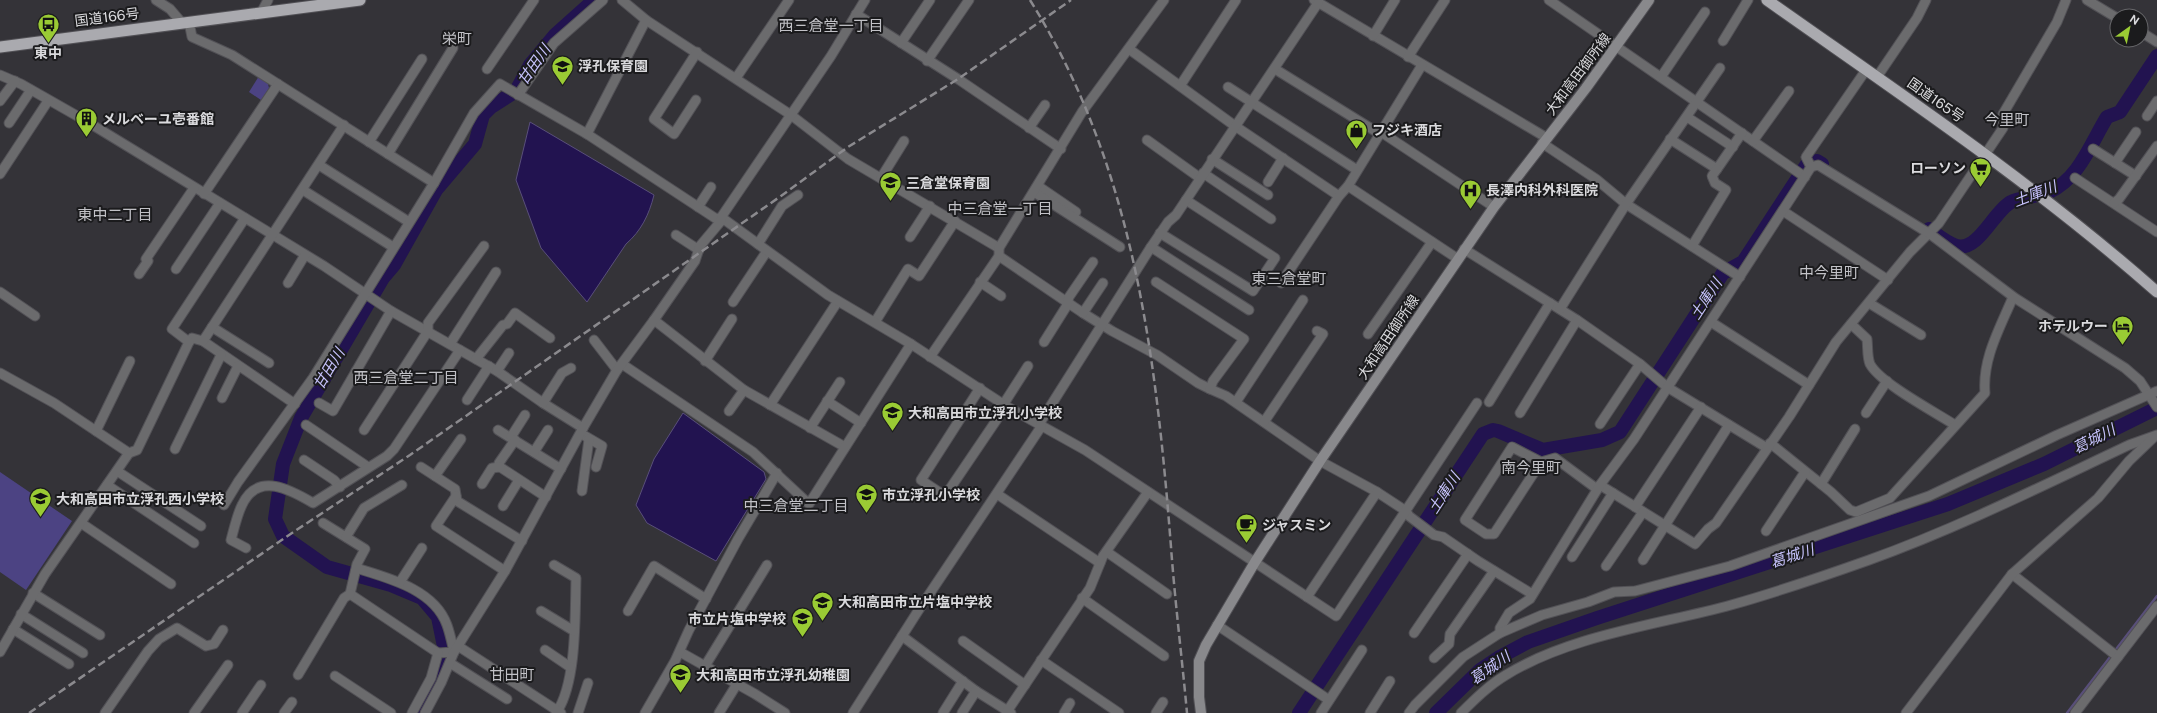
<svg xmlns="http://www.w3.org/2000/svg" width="2157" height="713" font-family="'Public Sans','Noto Sans JP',sans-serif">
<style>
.green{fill:#4c4383}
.water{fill:#221350;stroke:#594f7a}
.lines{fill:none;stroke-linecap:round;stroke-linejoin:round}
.stream{stroke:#594f7a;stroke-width:2.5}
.river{stroke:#221350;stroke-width:14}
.minor-casing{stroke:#525156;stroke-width:11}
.secondary-casing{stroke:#525156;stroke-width:12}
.trunk-casing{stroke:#525156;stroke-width:13}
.minor{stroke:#6b6b6d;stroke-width:9}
.secondary{stroke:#89898c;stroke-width:10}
.trunk{stroke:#aaaaaf;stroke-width:11}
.rail{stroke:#8b8a8e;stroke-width:2.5;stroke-dasharray:8 4;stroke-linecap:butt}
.labels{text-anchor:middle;stroke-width:4;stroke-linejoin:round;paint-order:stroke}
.street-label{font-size:14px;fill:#dadadd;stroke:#1b1b1d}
.poi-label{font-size:14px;font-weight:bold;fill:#dadadd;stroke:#1b1b1d;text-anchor:start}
.neighbourhood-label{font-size:15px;fill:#c2c2c7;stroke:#1b1b1d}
.water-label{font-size:15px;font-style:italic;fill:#c6c2fc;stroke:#1b1b1d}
</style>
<rect width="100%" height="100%" fill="#343338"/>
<g class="green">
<polygon points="259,76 267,80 269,88 261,100 249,92"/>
<polygon points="0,472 72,521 26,590 0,572"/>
</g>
<g class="water">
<path d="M530,122L654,195C649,215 641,231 626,244L587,302L541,248L516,180Z"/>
<polygon points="683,413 764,472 766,479 716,561 647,523 636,505 654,459"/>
</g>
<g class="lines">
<polyline class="stream" points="2067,713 2157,596"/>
<g class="river">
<path d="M1929,229C1937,235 1948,244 1957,246C1978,252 1994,211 2011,202C2018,198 2039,196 2049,192C2079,179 2091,143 2107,117L2120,112L2157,56"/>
<polyline points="420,713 438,681 446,656 438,617 422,598 391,585 327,567 283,536 275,519 283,464 301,418 383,278 394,265 436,190 475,144 483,115 491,107 516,91 530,65 555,35 594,0"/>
<polyline points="1299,713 1483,434 1493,430 1498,431 1543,450 1602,440 1620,432 1723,273 1743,262 1807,164 1817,161 1822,164"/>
<polyline points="1436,713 1480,670 1498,658 1528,642 1597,618 1948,504 2044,464 2157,408"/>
</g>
<defs>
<g id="minor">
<polyline points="156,0 170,9 182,23"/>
<polyline points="622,0 646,20 791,115 848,159 999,248"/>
<polyline points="1314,0 1547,138"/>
<polyline points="1549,0 1805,177"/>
<polyline points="2087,0 2117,18"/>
<polyline points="261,13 268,0"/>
<polyline points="856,14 958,79 1061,149"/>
<polyline points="189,22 192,37 232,55 434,183"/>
<polyline points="2141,32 2157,42"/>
<polyline points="1373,36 1395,0"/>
<polyline points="1723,41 1748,0"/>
<polyline points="901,43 930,0"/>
<polyline points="1129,49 1235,126 1339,196"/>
<polyline points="1408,57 1445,0"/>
<polyline points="927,61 969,0"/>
<polyline points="487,69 534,0"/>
<polyline points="1275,69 1380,134"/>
<polyline points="0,75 21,84 86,121 324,266 391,311 497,371 543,403 583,428"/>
<polyline points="1661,77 1705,12"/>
<polyline points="1877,77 1917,18 1926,0"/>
<polyline points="736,78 789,0"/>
<polyline points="1180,86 1236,0"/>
<polyline points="1228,87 1357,170"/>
<polyline points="518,95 554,43 603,0"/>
<polyline points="696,100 674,134 654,119 697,52"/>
<polyline points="0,101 15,81"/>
<polyline points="2147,116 2157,101"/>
<polyline points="1687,117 1733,147"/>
<polyline points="9,123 31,90"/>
<polyline points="1029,128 1045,105"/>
<polyline points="1381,132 1494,207"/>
<polyline points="587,134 646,20"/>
<polyline points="1670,139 1717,169 1742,133"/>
<polyline points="1147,140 1200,178"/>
<polyline points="1753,141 1789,91"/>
<polyline points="369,142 422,59"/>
<polyline points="1542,143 1596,179 1626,204 1740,277"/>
<polyline points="2093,149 2136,176"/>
<polyline points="388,154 453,48"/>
<polyline points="1212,159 1268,195"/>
<polyline points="2115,163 2136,132"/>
<polyline points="319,165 409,222"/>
<polyline points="1811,167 1806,157 1866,70"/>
<polyline points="1203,173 1271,219"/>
<polyline points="0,174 48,101"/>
<polyline points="881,178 904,141"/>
<polyline points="2075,178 2157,232"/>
<polyline points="1268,182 1283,158"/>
<polyline points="1038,186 1076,212"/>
<polyline points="1348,186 1458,259"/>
<polyline points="303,190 393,247"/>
<polyline points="1034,192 1120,247"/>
<polyline points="204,194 278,84"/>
<polyline points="2114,203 2119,199 2157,146"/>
<polyline points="698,207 711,187"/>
<polyline points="1783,211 1888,280"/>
<polyline points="1160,233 1253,291 1275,258 1186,200"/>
<polyline points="676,235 699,250"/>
<polyline points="910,237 930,206"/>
<polyline points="758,244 782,206 798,195"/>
<polyline points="1692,246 1726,190 1715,183 1712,176 1717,169"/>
<polyline points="1151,247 1249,310"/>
<polyline points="1464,249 1577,320 1640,364 1667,387 1767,448"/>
<polyline points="999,256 1083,313 1112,331 1157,355 1198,383 1210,389"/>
<polyline points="176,269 220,203"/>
<polyline points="139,274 148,261 146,259 194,188"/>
<polyline points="980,282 1001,296"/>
<polyline points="1156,282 1244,339 1213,381 1210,389 1226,396 1320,461 1377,492 1406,511 1409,516 1434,535 1443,537 1478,561 1532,594"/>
<polyline points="288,283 305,255"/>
<polyline points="1281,283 1339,196 1348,186 1422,65"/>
<polyline points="0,292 35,316"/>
<polyline points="733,302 767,251"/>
<polyline points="1869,303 1921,335"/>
<polyline points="1560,309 1626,204 1720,68"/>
<polyline points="1083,313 1103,283"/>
<polyline points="654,320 744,390 845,447"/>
<polyline points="875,322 908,269 919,276 955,221"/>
<polyline points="1711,322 1809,385"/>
<path d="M1851,324L1867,339C1868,347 1867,357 1870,364C1880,383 1935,412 1955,425"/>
<polyline points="212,327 269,363"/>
<polyline points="1368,334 1432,242"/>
<polyline points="594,340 617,370"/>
<polyline points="203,341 295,404"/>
<polyline points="189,342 192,338 203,341 344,125"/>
<polyline points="1044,342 1066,307 1069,297 1093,262"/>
<polyline points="450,344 496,272"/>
<polyline points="930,357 999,256 999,248 1082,112 1164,0"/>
<polyline points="476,359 503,325 507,324 515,313 550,338"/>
<polyline points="705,361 732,319"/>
<polyline points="622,364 753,452 809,504 911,344"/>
<polyline points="356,371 370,380"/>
<polyline points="497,371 509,353"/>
<polyline points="0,373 54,403 129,453"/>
<polyline points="980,388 921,480 945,496 1006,406"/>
<polyline points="222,398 238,366"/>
<polyline points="467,400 489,366"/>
<polyline points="827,401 861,423"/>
<polyline points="1236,402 1303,300"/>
<polyline points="1489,402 1550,303"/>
<polyline points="319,403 333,411 391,311"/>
<polyline points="543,403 562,373 571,368"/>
<polyline points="770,405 838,301"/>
<polyline points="1003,405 1028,366"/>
<polyline points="729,411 744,390"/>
<polyline points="1520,413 1577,320"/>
<polyline points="1866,413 1887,381"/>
<polyline points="1264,422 1323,334 1317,331"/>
<polyline points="1600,424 1640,364"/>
<polyline points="306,425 368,467"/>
<polyline points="810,428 840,382"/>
<polyline points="364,430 428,331 428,323 484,246"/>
<polyline points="498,430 561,469"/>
<polyline points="96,431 130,361"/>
<polyline points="585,436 602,446 596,467"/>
<polyline points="511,437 525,415"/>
<polyline points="515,440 499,463 500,467 546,497"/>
<path d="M1770,443L1831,492L1850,510L1856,512L1890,498L1985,393C1982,359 2000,328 2013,297"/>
<polyline points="175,449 221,355"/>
<polyline points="534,452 548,430"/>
<polyline points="304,460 334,480 340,487"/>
<polyline points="1541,462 1494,534 1486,534 1465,520 1512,447 1541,462 1555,458 1597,489"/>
<polyline points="421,467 455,489 457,501 522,541"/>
<polyline points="117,471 201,526"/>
<polyline points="435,476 461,439"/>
<polyline points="482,484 492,468 500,467"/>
<polyline points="1821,484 1855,429"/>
<polyline points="107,485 194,543"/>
<polyline points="1600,485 1695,544 1708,529 1716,523 1789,417 1836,342 1910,252 1939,223 2003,128 2003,114 2057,22 2066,0"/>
<polyline points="582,491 589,439"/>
<polyline points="997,494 1100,563"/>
<polyline points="456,496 436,526 505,571"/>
<polyline points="224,505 238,482 313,378 434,183 474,113 500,84 587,134 715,218 725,220 828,295 911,344 1006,406 1085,450 1336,616 1477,403"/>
<polyline points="503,506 519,480"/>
<polyline points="1635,507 1701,407"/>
<polyline points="81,523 171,584"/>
<path d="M323,523L365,549L357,564L350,594L438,653L454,652C452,643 450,633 447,625C434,589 388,578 356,568"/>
<polyline points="1766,531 1805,472"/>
<polyline points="346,537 364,508 402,485"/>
<path d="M246,548L231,540C234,529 237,515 242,505C258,471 291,490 313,503L387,456L394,449L460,350"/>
<polyline points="1107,552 1167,594"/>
<polyline points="1572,557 1613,493"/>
<polyline points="1643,560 1729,425"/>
<path d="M554,565L576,578C575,614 577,684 556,713"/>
<polyline points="1606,566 1643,512"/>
<polyline points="2012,574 2118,657"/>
<polyline points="400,582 422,548"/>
<polyline points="33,593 100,635"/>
<polyline points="1307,597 1377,492"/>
<polyline points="1082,598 1164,656"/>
<polyline points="541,611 574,631"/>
<polyline points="628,611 654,566 706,599"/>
<polyline points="21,614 83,653"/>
<polyline points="1217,625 1329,700"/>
<polyline points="13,629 69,664"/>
<polyline points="1414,633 1468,554"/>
<polyline points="1500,633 1500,628 1509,613 1530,599 1600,485 1634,439 1811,167 1818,165 1930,234 2015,298 2125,368 2140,381 2157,407"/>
<polyline points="902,636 976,691 1011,713"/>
<polyline points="963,641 1025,685"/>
<polyline points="458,646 561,713"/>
<polyline points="545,650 570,667"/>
<polyline points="0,652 45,574 129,453 137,450 189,342 172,329 245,218"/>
<polyline points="680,652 755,694 785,713"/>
<polyline points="1434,658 1449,644 1450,634 1494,571"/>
<polyline points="1041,660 1119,713"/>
<polyline points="450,663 507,699"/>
<polyline points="705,666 767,565"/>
<polyline points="298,675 344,598 350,594"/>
<polyline points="335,676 391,713"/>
<polyline points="105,713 148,651 159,639 177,628 206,646 214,644 223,630"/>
<polyline points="194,713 228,665"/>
<polyline points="242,713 261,685"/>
<polyline points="284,713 292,702"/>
<polyline points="412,713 431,678 438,653"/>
<polyline points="425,713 441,683 454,652 505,571 583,428 617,370 654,320 695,261 700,246 721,221 722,216 831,56 865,0"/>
<polyline points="578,713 588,683"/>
<polyline points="645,713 675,661 689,630 738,539 777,473"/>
<polyline points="719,713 737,684"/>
<polyline points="853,713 918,611 1041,427 1041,421 1151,247 1168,222 1176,215 1318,3"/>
<polyline points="943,713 963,681"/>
<polyline points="962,713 976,691"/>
<polyline points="1006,713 1090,588 1103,556 1148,492"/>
<polyline points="1064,713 1070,703"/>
<polyline points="1156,713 1163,702"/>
<polyline points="1321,713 1362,650"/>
<polyline points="1370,713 1390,681"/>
<polyline points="1409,713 1415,705 1463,657 1500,633 1542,615 1588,602 1614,592 1635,591 1730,566 1929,496 2057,435 2157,391"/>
<path d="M1461,713C1474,700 1489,685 1506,675C1571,635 1658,625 1731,605C1777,592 1824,576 1869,560C1958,528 2044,485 2129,445L2157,435"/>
<polyline points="1906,713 2012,574 2098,498 2129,461 2153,438"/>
<polyline points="2075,713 2157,606"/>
</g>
<polyline id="secondary" points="1201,713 1199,697 1199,661 1206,645 1255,562 1320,461 1494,207 1586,88 1649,0"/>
<g id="trunk">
<path d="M1767,0C1900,94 2035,184 2157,292"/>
<polyline points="0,47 360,0"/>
</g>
</defs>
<use href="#minor" class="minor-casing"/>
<use href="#secondary" class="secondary-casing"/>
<use href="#trunk" class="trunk-casing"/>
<use href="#minor" class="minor"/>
<use href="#secondary" class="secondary"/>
<use href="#trunk" class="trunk"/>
<g class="rail">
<path d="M1030,0C1134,166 1156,356 1171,547C1175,602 1182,658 1187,713"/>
<polyline points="29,713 292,533 410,455 781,196 848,147 958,79 1071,0"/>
</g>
</g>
<defs>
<symbol id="bus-pin" viewBox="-11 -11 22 30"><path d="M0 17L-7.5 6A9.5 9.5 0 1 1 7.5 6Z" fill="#9acb34" stroke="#1b1b1d"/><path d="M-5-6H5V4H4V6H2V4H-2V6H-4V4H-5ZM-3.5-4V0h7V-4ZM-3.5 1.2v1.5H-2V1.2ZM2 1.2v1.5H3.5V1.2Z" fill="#111"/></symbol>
<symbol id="school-pin" viewBox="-11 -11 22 30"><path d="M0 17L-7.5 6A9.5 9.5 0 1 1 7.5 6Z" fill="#9acb34" stroke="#1b1b1d"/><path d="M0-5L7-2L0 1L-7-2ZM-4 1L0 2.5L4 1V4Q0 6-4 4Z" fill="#111"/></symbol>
<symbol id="building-pin" viewBox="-11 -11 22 30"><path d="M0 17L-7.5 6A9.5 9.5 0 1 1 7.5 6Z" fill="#9acb34" stroke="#1b1b1d"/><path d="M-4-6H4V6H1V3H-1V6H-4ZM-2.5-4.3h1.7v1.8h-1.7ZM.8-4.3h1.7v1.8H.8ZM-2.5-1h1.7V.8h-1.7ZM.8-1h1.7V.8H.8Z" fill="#111"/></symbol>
<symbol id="shop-pin" viewBox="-11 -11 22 30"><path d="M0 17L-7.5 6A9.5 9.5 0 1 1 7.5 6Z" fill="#9acb34" stroke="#1b1b1d"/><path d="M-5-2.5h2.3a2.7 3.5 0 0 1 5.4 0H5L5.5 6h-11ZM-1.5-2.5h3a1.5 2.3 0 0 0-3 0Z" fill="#111"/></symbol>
<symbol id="supermarket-pin" viewBox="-11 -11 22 30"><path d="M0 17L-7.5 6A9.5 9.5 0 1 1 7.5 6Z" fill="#9acb34" stroke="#1b1b1d"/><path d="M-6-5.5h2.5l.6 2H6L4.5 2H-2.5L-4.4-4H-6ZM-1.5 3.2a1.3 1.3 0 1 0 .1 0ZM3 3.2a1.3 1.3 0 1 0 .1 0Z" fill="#111"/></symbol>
<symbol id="hospital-pin" viewBox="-11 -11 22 30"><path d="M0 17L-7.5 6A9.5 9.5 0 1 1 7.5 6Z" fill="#9acb34" stroke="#1b1b1d"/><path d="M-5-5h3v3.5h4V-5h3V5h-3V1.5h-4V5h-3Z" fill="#111"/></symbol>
<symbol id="hotel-pin" viewBox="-11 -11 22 30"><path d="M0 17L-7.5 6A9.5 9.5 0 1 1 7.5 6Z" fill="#9acb34" stroke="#1b1b1d"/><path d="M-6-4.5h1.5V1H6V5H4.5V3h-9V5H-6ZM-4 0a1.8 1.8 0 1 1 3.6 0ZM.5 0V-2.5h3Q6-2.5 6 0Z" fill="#111"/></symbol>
<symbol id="cafe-pin" viewBox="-11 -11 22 30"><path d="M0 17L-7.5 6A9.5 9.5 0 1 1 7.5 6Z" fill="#9acb34" stroke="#1b1b1d"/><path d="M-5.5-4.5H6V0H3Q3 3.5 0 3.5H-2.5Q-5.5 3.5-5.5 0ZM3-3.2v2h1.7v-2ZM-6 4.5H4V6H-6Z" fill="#111"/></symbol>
</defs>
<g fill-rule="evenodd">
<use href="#bus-pin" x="36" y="12" width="25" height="34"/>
<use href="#school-pin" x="550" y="54" width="25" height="34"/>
<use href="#building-pin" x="74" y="106" width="25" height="34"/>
<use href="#shop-pin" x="1344" y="118" width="25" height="34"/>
<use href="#supermarket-pin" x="1968" y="156" width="25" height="34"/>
<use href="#school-pin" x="878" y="170" width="25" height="34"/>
<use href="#hospital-pin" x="1458" y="178" width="25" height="34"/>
<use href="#hotel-pin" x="2110" y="314" width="25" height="34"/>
<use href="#school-pin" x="880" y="400" width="25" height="34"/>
<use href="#school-pin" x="854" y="482" width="25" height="34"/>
<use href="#school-pin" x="28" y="486" width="25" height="34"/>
<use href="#cafe-pin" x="1234" y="512" width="25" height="34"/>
<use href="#school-pin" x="810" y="590" width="25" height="34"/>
<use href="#school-pin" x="790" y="606" width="25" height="34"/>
<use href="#school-pin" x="668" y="662" width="25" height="34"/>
</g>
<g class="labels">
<g class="street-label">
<text transform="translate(107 17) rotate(-7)" y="5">国道166号</text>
<text transform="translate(1578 74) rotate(-53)" y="5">大和高田御所線</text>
<text transform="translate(1936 100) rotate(35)" y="5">国道165号</text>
<text transform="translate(1388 337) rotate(-56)" y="5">大和高田御所線</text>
</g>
<g class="poi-label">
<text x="48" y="58" text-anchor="middle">東中</text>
<text x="578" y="71">浮孔保育園</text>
<text x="102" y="124">メルベーユ壱番館</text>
<text x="1372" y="135">フジキ酒店</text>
<text x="1966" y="173" text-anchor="end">ローソン</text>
<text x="906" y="188">三倉堂保育園</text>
<text x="1486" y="195">長澤内科外科医院</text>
<text x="2108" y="331" text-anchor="end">ホテルウー</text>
<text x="908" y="418">大和高田市立浮孔小学校</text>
<text x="882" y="500">市立浮孔小学校</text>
<text x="56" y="504">大和高田市立浮孔西小学校</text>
<text x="1262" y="530">ジャスミン</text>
<text x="838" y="607">大和高田市立片塩中学校</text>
<text x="786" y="624" text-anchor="end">市立片塩中学校</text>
<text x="696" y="680">大和高田市立浮孔幼稚園</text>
</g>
<g class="neighbourhood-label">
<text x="831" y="31">西三倉堂一丁目</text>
<text x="457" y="44">栄町</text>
<text x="2007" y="125">今里町</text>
<text x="1000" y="214">中三倉堂一丁目</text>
<text x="115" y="220">東中二丁目</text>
<text x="1829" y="278">中今里町</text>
<text x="1289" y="284">東三倉堂町</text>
<text x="406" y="383">西三倉堂二丁目</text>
<text x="1531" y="473">南今里町</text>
<text x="796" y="511">中三倉堂二丁目</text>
<text x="512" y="680">甘田町</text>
</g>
<g class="water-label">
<text transform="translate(534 65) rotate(-55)" y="5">甘田川</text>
<text transform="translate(2035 194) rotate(-21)" y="5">土庫川</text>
<text transform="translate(1706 299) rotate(-57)" y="5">土庫川</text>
<text transform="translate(329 369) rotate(-59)" y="5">甘田川</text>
<text transform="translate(2094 439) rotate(-27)" y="5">葛城川</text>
<text transform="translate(1444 493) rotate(-57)" y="5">土庫川</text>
<text transform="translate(1792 556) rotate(-18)" y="5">葛城川</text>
<text transform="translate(1490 668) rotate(-35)" y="5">葛城川</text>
</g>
</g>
<g transform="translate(2129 28) rotate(33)"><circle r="19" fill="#1b1b1d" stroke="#67676a"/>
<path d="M0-3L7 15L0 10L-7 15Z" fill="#9acb34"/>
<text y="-6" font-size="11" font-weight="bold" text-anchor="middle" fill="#dadadd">N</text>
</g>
</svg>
